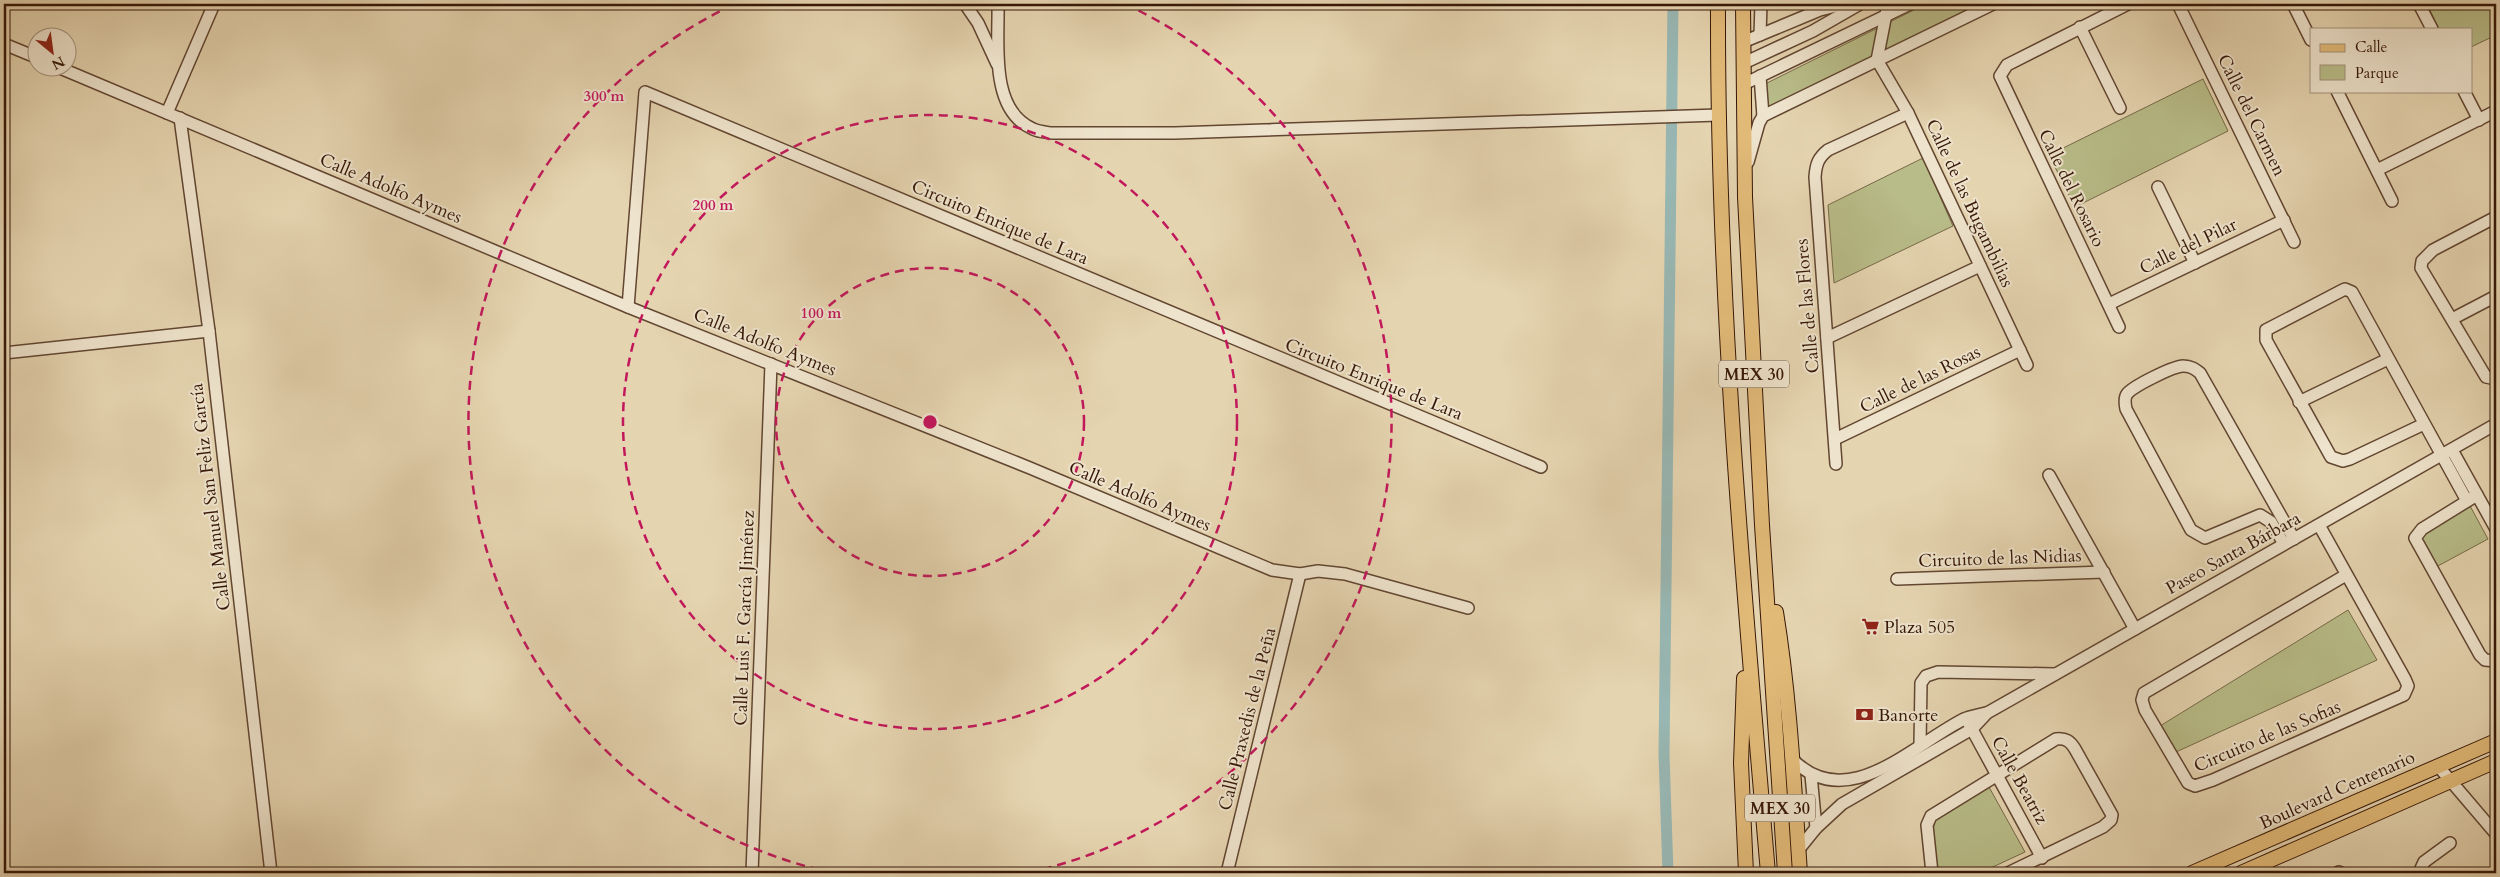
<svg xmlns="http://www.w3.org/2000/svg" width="2500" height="877" font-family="Cardo,serif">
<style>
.green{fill:#b8bc88;stroke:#776a48}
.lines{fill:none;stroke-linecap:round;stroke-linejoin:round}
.canal{stroke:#98b7b3;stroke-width:11}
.minor-casing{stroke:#624631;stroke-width:14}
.major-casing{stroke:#361707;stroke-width:16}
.minor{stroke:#eee3cc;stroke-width:11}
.major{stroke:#e2ba78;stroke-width:14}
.ring{fill:none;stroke:#c2185b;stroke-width:2.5;stroke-dasharray:9 6}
.labels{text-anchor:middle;stroke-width:4;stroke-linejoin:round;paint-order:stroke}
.shield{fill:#eee3cc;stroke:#6d5442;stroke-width:1}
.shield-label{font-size:16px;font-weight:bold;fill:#361707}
.street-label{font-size:18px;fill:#361707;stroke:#eee3cc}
.poi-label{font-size:18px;fill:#361707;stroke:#eee3cc;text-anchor:start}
.centre{fill:#c2185b;stroke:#eee3cc;stroke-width:2.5}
.ring-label{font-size:15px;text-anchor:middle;font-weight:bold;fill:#c2185b;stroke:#eee3cc;stroke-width:4;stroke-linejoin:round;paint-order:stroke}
</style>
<rect width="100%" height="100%" fill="#e5d4b0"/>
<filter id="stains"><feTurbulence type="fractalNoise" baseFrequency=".004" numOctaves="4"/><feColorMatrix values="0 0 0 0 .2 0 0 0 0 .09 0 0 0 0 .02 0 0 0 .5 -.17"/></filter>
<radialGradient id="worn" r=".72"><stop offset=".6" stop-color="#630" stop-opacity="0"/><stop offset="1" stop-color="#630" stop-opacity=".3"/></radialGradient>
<g class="green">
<polygon points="1926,4 1988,4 1767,110 1763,85"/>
<polygon points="2427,4 2496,4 2496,35 2471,47 2471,29 2439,29"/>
<polygon points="2203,79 2228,131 2075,207 2049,155"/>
<polygon points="1923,158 1953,226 1834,283 1828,205"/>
<polygon points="2469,504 2488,539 2436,567 2421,539 2422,535"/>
<polygon points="2348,610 2377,660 2176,752 2160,726"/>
<polygon points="1989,787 2025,852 1980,873 1936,873 1933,829 1936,818"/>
</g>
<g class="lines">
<polyline class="canal" points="1668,873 1664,754 1673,4"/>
<defs>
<g id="minor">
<polyline points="965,4 978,23 997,64"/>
<path d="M998,4C999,43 989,110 1033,129C1039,132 1046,132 1052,133H1175L1718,115"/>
<polyline points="1888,4 1877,60 1908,113 2027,365"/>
<polyline points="2178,4 2294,242"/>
<polyline points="2293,4 2311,40"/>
<polyline points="2419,4 2432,29"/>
<polyline points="2080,27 2120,108"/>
<polyline points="1760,35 1761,4"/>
<polyline points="1743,42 1820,10 1844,4"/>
<polyline points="4,44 38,58"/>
<polyline points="1744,63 1813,31 1860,4"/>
<polyline points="60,68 628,307 1030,468 1272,570 1300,574 1318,571 1345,574 1468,608"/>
<polyline points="1760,76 1763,116"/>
<polyline points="1744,84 1910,4"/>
<polyline points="2337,91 2392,201"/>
<polyline points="2464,91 2479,120"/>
<polyline points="167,113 214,4"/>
<polyline points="180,118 209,331 271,873"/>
<polyline points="1748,162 1759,123 1763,116 1993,4"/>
<polyline points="2377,170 2496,111"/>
<polyline points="2158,187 2195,263"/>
<polyline points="2496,217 2433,250 2422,261 2421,268 2486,377 2496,379"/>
<polyline points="2109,304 2284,220"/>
<polyline points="628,307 645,92 1541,467"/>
<polyline points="2452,319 2496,296"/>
<polyline points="2119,327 2000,76 2007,65 2128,4"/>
<polyline points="1827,338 1980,266"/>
<polyline points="4,353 209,331"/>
<polyline points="2299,402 2388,359"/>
<polyline points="2424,424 2350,459 2343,461 2331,457 2266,340 2266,330 2341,291 2345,289 2352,292 2467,501"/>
<polyline points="1835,439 2020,350"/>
<polyline points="2452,450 2496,529"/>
<path d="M1836,464L1815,177C1816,164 1818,158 1828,150L1908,113"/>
<polyline points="2049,475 2135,629"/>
<polyline points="2477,495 2422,529 2415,538 2480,655 2485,660 2496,661"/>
<polyline points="2319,525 2405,679 2408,686 2404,695 2213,780 2195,786 2188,783 2145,710 2142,700 2144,693 2346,575"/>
<path d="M2284,544L2271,522L2260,515L2205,538L2191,530L2126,409C2125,404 2124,398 2127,394C2133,386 2174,366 2183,366C2191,366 2195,369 2200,373L2294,539"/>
<polyline points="1897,579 2104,572"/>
<polyline points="1968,722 2042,858"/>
<polyline points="1920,745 1921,683 1926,676 1938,672 2055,674"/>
<path d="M1792,759C1847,815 1911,746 1964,719C1971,716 1979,715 1986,713"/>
<polyline points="2438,766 2496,834"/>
<polyline points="1811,775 1816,828"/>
<polyline points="1799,849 1816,828 1842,804 1972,729 1987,713 2496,424"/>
<polyline points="2339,872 2341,873"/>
<polyline points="752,873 771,364"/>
<polyline points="1227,873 1300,574"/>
<path d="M1932,873L1927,825L1931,816L2056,739C2066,738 2070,741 2075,749L2112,815L2111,820L2103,827L2008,873"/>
<polyline points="2419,873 2424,862 2450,843"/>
</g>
<g id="major">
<path d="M1718,4C1717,294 1743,584 1768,873"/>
<polyline points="1743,4 1745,197 1762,525 1785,873"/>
<path d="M1776,612C1790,698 1794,786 1800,873"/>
<polyline points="1744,678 1741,763 1746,873"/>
<polyline points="2192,873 2496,741"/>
<polyline points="2241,873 2496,761"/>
</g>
</defs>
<use href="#minor" class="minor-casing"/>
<use href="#major" class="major-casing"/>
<use href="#minor" class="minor"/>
<use href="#major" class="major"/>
</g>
<g class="ring">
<circle cx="930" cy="422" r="154"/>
<circle cx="930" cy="422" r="307"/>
<path d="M834 873A461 461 0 0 1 735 4M1125 4A461 461 0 0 1 1026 873"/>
</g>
<defs>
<symbol id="supermarket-bare" viewBox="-9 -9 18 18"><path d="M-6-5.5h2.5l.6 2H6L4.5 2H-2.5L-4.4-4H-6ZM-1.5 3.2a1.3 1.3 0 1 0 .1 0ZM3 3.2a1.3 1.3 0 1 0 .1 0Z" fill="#8f2418" stroke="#eee3cc" stroke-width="2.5" paint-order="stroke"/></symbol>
<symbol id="bank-bare" viewBox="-9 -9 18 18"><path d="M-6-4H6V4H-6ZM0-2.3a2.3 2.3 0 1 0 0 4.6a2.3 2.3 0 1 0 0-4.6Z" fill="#8f2418" stroke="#eee3cc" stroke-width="2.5" paint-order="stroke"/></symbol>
</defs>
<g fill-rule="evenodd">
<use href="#supermarket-bare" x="1858" y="614" width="25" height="25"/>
<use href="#bank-bare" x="1852" y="702" width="25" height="25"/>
</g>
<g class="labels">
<g class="shield">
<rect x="1719" y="360.5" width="70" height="27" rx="4"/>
<rect x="1745" y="794.5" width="70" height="27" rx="4"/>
</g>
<g class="shield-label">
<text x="1754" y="380">MEX 30</text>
<text x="1780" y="814">MEX 30</text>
</g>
<g class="street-label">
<text transform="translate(2252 115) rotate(64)" y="6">Calle del Carmen</text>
<text transform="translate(391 188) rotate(23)" y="6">Calle Adolfo Aymes</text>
<text transform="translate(2072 188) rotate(64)" y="6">Calle del Rosario</text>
<text transform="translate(1970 203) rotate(65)" y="6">Calle de las Bugambilias</text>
<text transform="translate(1000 222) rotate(23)" y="6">Circuito Enrique de Lara</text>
<text transform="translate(2188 246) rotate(-26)" y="6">Calle del Pilar</text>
<text transform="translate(1807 306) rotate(-95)" y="6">Calle de las Flores</text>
<text transform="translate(765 342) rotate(22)" y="6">Calle Adolfo Aymes</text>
<text transform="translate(1374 379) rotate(22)" y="6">Circuito Enrique de Lara</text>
<text transform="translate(1920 379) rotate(-26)" y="6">Calle de las Rosas</text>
<text transform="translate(1140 496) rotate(23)" y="6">Calle Adolfo Aymes</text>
<text transform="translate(210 497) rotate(-97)" y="6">Calle Manuel San Feliz García</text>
<text transform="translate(2233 553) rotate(-29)" y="6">Paseo Santa Bárbara</text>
<text transform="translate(2000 558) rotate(-2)" y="6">Circuito de las Nidias</text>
<text transform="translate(744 618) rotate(-88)" y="6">Calle Luis F. García Jiménez</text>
<text transform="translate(1247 719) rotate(-76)" y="6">Calle Praxedis de la Peña</text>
<text transform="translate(2267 736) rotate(-23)" y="6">Circuito de las Sofias</text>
<text transform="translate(2020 780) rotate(61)" y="6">Calle Beatriz</text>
<text transform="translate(2337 790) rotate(-24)" y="6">Boulevard Centenario</text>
</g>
<g class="poi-label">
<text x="1884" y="633">Plaza 505</text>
<text x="1878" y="721">Banorte</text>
</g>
</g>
<circle cx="930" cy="422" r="8" class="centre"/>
<g class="ring-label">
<text x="604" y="101">300 m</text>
<text x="713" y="210">200 m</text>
<text x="821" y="318">100 m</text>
</g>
<rect width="2500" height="877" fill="none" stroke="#e5d4b0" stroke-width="20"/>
<rect x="5" y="5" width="2490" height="867" fill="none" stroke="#361707" stroke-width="2.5"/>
<rect x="10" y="10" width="2480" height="857" fill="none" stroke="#361707"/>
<rect x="2310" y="28" width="162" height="65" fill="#eee3cc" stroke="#a4917d"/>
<rect x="2320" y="44" width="25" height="8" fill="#e2ba78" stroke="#a4917d"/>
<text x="2355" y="52" font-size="15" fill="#361707">Calle</text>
<rect x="2320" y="65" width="25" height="15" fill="#b8bc88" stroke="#a4917d"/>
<text x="2355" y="78" font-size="15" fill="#361707">Parque</text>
<g transform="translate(52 52) rotate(151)"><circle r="24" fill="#eee3cc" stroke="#a4917d"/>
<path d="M0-4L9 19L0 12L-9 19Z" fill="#8f2418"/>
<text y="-8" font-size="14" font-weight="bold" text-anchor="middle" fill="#361707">N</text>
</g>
<rect width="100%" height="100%" filter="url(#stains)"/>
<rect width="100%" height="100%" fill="url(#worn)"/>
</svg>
